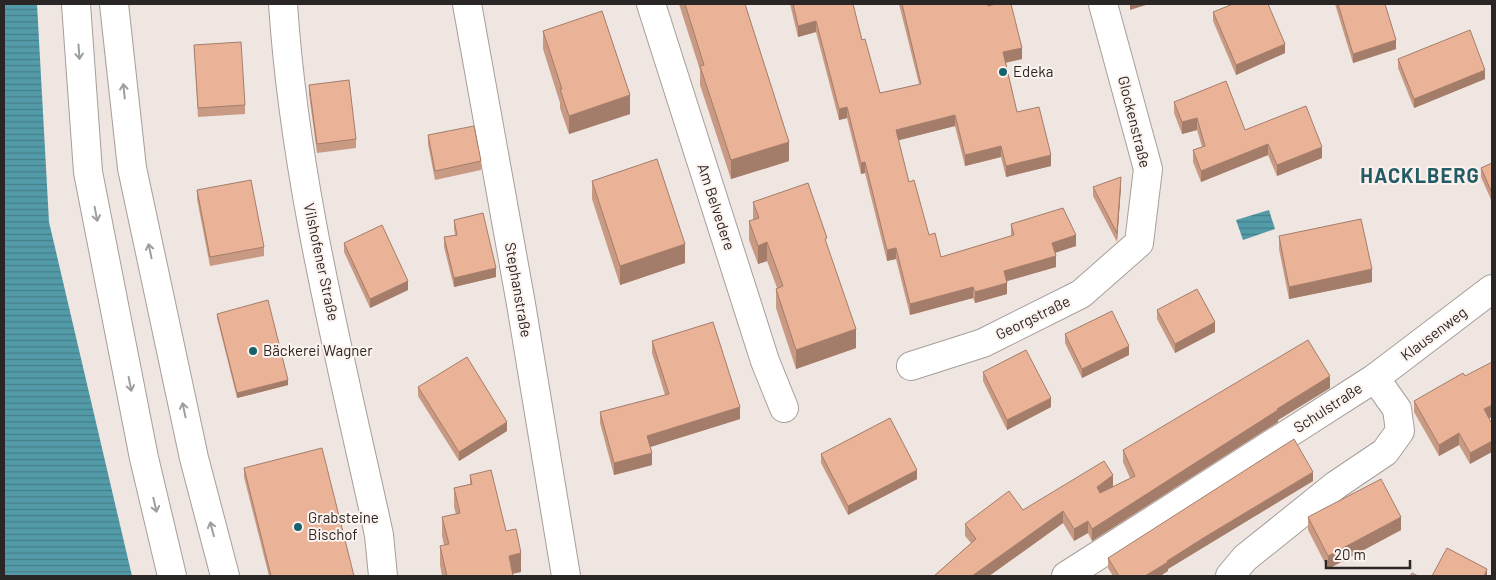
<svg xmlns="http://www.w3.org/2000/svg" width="1496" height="580" font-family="Barlow,sans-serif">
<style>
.water{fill:url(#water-rules)}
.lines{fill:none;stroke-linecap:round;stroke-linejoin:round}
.minor-casing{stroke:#a79e9a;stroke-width:30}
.tertiary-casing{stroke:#a79e9a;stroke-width:30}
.primary-casing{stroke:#a79e9a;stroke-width:30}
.minor{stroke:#fff;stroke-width:28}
.tertiary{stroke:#fff;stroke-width:28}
.primary{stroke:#fff;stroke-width:28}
.wall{fill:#c99a83}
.shaded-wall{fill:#a47d6a}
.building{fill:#eab398;stroke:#a47d6a}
.oneway{stroke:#9f9d9d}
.poi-dot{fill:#16626e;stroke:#fcf2ee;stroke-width:2}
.labels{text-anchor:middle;stroke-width:4;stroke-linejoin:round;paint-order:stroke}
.poi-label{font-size:15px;fill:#2a2625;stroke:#fcf2ee;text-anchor:start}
.street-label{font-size:15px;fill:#2a2625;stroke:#fcf2ee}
.district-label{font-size:20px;font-weight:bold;letter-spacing:1px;fill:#245c66;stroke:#fcf2ee}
</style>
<defs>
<pattern id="water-rules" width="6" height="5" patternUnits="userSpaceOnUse" patternTransform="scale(1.25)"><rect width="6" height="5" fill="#539ba8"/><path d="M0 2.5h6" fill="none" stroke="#457e89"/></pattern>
</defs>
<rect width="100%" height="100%" fill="#efe5e1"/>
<g class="water">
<polygon points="4,4 37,4 49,222 132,576 4,576"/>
<polygon points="1269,210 1275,229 1243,240 1236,220"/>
</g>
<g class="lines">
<defs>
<g id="minor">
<polyline points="467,4 521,304 566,576"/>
<polyline points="651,4 765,361 784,408"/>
<polyline points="911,366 983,343 1081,294 1139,243 1148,169 1103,4"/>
<polyline points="1375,378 1492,289"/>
<polyline points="1066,576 1375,378 1397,409 1400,431 1385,452 1336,485 1245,558 1230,576"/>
</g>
<path id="tertiary" d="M283,4C295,184 341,360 379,535L383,576"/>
<g id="primary">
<polyline points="76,4 88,172 144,458 172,576"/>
<polyline points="114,4 132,168 194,458 225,576"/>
</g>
</defs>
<use href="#minor" class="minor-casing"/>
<use href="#tertiary" class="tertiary-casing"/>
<use href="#primary" class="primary-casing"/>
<use href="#minor" class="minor"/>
<use href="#tertiary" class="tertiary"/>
<use href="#primary" class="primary"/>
</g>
<g class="wall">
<polygon points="679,4 745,4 789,161 731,179 700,85 700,70"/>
<polygon points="790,4 853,4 862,40 880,93 919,84 899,4 988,4 1022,59 1006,63 1017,112 1051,166 1006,177 1001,157 965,166 955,126 898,140 909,182 929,235 941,257 1011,236 1011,224 1076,246 1055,252 1056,267 1007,281 1007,294 975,303 973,298 910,315 896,259 887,261 865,173 861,174 847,118 839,120 816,32 798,37"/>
<polygon points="1335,4 1385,4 1396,49 1353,63"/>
<polygon points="1213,12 1285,53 1236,75 1213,21"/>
<polygon points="543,31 630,114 569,134 560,108 560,103 543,49"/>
<polygon points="194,45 245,105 245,114 198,117"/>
<polygon points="1398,59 1485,79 1414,108 1398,68"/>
<polygon points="309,85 356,139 356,148 317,153 309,94"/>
<polygon points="1174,102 1245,130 1322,158 1277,176 1268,155 1201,182 1193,162 1193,150 1202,147 1197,130 1182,134 1174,113"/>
<polygon points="428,135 481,161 481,170 435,180 428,144"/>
<polygon points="1492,163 1492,202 1481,177 1481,168"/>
<polygon points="592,181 685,263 620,285 592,199"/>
<polygon points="1121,186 1117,241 1117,242 1093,196 1093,187"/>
<polygon points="197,190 264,247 264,256 210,266 197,199"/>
<polygon points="753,202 827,245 856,348 796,369 776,308 776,289 777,288 767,261 758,264 749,240 749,221 753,220"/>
<polygon points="454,220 496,277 454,287 444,247 444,237 455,235 454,229"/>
<polygon points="1279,236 1372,282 1289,299 1279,249"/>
<polygon points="344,243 408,290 370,308 344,252"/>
<polygon points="1157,310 1215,332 1175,353 1157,319"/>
<polygon points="217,314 288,385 237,398 217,318"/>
<polygon points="1065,334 1129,355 1082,378 1065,343"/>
<polygon points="652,341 740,419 650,447 652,465 614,475 600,423 600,412 665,395 652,353"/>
<polygon points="983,372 1051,407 1007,430 983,381"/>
<polygon points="418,387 507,431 459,461 418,396"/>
<polygon points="1330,388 1278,420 1278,422 1092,541 1088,533 1074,541 1063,523 989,576 934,576 971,543 965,536 965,524 1113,487 1130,478 1123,462 1123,450"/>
<polygon points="1414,401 1489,418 1470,464 1459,445 1439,456 1414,412"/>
<polygon points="821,454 917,479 848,515 821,463"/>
<polygon points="244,468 354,576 269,576 244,477"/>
<polygon points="470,475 506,531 521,572 513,574 513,576 442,576 440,565 440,546 444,545 442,536 442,517 456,514 454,507 454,488 470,484"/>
<polygon points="1313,481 1205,546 1168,569 1168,571 1160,576 1113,576 1108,568 1108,558"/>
<polygon points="1308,517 1401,530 1328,569 1308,530"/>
</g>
<g class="shaded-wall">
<polygon points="1133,4 1149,4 1130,10 1130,5"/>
<polygon points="816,21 816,32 798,37 798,26"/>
<polygon points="1396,40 1396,49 1353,63 1353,54"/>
<polygon points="1285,44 1285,53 1236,75 1236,65"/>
<polygon points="1022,48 1022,59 1003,63 1003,52"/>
<polygon points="1485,70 1485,79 1414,108 1414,99"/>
<polygon points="630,95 630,114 569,134 569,116"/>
<polygon points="847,107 847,118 839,120 839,109"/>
<polygon points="955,115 955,126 896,141 896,130"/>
<polygon points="1197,118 1197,130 1182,134 1182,122"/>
<polygon points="789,142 789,161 731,179 731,160"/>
<polygon points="1268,144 1268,155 1201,182 1201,171"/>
<polygon points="1001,146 1001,157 965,166 965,155"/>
<polygon points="1322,147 1322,158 1277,176 1277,165"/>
<polygon points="1051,155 1051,166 1006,177 1006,166"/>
<polygon points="865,162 865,173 861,174 861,163"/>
<polygon points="1121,177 1121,186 1117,242 1117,233"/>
<polygon points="1076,235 1076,246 1052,254 1052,243"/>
<polygon points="767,242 767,261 758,264 758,246"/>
<polygon points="685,244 685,263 620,285 620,266"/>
<polygon points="896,248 896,259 887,261 887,250"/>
<polygon points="1056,256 1056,267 1004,282 1004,271"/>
<polygon points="496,268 496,277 454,287 454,278"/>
<polygon points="1372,269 1372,282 1289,299 1289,287"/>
<polygon points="408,281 408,290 370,308 370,299"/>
<polygon points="1007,283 1007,294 975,303 975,292"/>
<polygon points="973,287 973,298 910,315 910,304"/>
<polygon points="1215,322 1215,332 1175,353 1175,344"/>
<polygon points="856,329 856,348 796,369 796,350"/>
<polygon points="1129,346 1129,355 1082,378 1082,369"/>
<polygon points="1330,376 1330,388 1278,420 1278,422 1092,541 1092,529 1277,409"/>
<polygon points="288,380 288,385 237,398 237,393"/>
<polygon points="1051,398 1051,407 1007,430 1007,420"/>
<polygon points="1492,405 1492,417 1484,421 1484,409"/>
<polygon points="740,407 740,419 647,448 647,436"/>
<polygon points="507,422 507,431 459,461 459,452"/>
<polygon points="1459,433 1459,445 1439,456 1439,445"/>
<polygon points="1492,441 1492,452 1470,464 1470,453"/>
<polygon points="652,453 652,465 614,475 614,463"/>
<polygon points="917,470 917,479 848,515 848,506"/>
<polygon points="1313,472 1313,481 1168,569 1168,571 1160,576 1145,576 1167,561 1205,537"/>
<polygon points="1113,475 1113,487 1097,498 1097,487"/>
<polygon points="1063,511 1063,523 989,576 972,576"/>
<polygon points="1401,517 1401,530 1328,569 1328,556"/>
<polygon points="1088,521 1088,533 1074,541 1074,529"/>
<polygon points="521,553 521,572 509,574 509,556"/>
<polygon points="1487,569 1487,576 1484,576"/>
</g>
<g class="building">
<polygon points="685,4 745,4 789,142 731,160 700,66 704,65"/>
<polygon points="793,4 853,4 862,40 865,39 880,93 921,84 902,4 988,4 988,6 996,4 1011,4 1022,48 1003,52 1017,112 1039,107 1051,155 1006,166 1001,146 965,155 955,115 896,130 909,182 914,180 929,235 935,233 941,257 1014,235 1011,224 1063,208 1076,235 1052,243 1056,256 1004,271 1007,283 975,292 973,287 910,304 896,248 887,250 865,162 861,163 847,107 839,109 816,21 798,26"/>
<polygon points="1233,4 1268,4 1285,44 1236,65 1213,12"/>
<polygon points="1338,4 1385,4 1396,40 1353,54"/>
<polygon points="602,11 630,95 569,116 560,89 562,89 543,31"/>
<polygon points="1470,30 1485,70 1414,99 1398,59"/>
<polygon points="241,42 245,105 198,108 194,45"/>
<polygon points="349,80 356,139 317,144 309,85"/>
<polygon points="1226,81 1245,130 1306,106 1322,147 1277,165 1268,144 1201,171 1193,150 1205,146 1197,118 1182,122 1174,102"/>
<polygon points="474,126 481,161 435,171 428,135"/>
<polygon points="657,159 685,244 620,266 592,181"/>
<polygon points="1492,163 1492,193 1481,168"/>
<polygon points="1121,177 1117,232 1117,233 1093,187"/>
<polygon points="251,180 264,247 210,257 197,190"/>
<polygon points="808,183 827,238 825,239 856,329 796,350 776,289 783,286 767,242 758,246 749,221 759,218 753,202"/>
<polygon points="483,213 496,268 454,278 444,237 457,235 454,220"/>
<polygon points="1361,219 1372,269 1289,287 1279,236"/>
<polygon points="382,225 408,281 370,299 344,243"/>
<polygon points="1197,289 1215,322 1175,344 1157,310"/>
<polygon points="268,300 288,380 237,393 217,314"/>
<polygon points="1112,311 1129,346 1082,369 1065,334"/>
<polygon points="713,322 740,407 647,436 652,453 614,463 600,412 669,394 652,341"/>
<polygon points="1308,340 1330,376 1277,409 1278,410 1092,529 1088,521 1074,529 1063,511 972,576 934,576 976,539 965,524 1009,491 1023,510 1104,461 1113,475 1097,487 1100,493 1135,476 1123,450"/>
<polygon points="1026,350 1051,398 1007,420 983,372"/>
<polygon points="467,357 507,422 459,452 418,387"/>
<polygon points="1492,362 1492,405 1484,409 1492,424 1492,441 1470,453 1459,433 1439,445 1414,401 1463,373 1465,376"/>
<polygon points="890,418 917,470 848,506 821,454"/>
<polygon points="1294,439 1313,472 1205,537 1167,561 1168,562 1145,576 1119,576 1108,558"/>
<polygon points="322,448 354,576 271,576 244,468"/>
<polygon points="491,470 506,531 516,529 521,553 509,556 513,576 447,576 440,546 449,544 442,517 460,513 454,488 472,484 470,475"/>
<polygon points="1381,479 1401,517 1328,556 1308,517"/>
<polygon points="1447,548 1487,569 1484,576 1432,576"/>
<polygon points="1412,573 1418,576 1410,576"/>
</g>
<defs><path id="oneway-shaft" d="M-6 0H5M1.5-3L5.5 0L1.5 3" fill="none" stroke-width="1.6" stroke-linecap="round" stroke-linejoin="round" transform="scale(1.25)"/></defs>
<g class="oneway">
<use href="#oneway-shaft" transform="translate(79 52) rotate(86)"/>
<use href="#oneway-shaft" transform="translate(124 91) rotate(-96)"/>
<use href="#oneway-shaft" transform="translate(96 214) rotate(79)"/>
<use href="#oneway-shaft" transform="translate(150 251) rotate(-102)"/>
<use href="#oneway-shaft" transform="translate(130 384) rotate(79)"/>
<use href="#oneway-shaft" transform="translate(184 410) rotate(-102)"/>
<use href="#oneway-shaft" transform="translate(155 505) rotate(77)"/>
<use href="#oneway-shaft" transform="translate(212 529) rotate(-105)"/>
</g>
<g class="poi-dot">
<circle cx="1003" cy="72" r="5"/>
<circle cx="253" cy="351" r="5"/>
<circle cx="298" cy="527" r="5"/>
</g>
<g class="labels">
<g class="poi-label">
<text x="1013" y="77">Edeka</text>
<text x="263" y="356">Bäckerei Wagner</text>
<text x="308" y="523">Grabsteine<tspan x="308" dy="17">Bischof</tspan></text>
</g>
<g class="street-label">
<text transform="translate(1134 122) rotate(76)" y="5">Glockenstraße</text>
<text transform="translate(716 207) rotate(72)" y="5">Am Belvedere</text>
<text transform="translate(321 262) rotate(78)" y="5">Vilshofener Straße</text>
<text transform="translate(518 290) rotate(80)" y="5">Stephanstraße</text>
<text transform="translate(1033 318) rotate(-26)" y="5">Georgstraße</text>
<text transform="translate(1434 334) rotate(-37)" y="5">Klausenweg</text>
<text transform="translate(1328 408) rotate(-33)" y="5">Schulstraße</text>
</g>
<g class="district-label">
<text x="1420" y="183">HACKLBERG</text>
</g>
</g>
<rect width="1496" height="580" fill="none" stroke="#2a2625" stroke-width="10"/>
<path d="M1326 560v8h84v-8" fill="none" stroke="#2a2625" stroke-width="2.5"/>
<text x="1334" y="560" font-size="15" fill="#2a2625" stroke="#fcf2ee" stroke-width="4" paint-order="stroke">20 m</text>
</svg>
